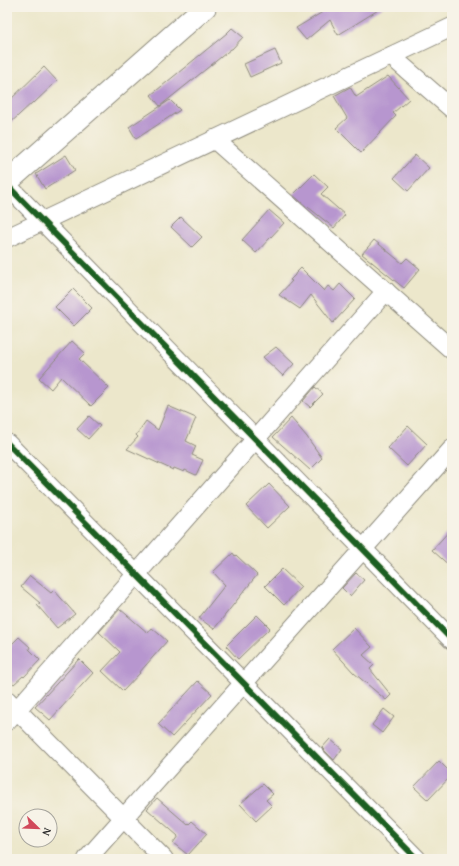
<svg xmlns="http://www.w3.org/2000/svg" width="459" height="866" font-family="'Gentium Book Plus',serif">
<style>
.building{fill:#b796cf}
.lines{fill:none;stroke-linecap:round;stroke-linejoin:round}
.street-casing{stroke:#8c897b;stroke-width:20}
.secondary-casing{stroke:#8c897b;stroke-width:24}
.street{stroke:#fff;stroke-width:18}
.secondary{stroke:#fff;stroke-width:22}
.cycleway-casing{stroke:#f7f3e8;stroke-width:8}
.cycleway{stroke:#1b5e20;stroke-width:6}
</style>
<rect width="100%" height="100%" fill="#f7f3e8"/>
<filter id="ink" filterUnits="userSpaceOnUse"><feTurbulence type="fractalNoise" baseFrequency=".025" numOctaves="2"/><feDisplacementMap in="SourceGraphic" scale="8" xChannelSelector="R" yChannelSelector="G"/><feConvolveMatrix kernelMatrix="1 2 1 2 8 2 1 2 1" color-interpolation-filters="sRGB"/></filter>
<filter id="wash" filterUnits="userSpaceOnUse"><feTurbulence type="fractalNoise" baseFrequency=".012" numOctaves="4" result="noise"/><feDisplacementMap in="SourceGraphic" scale="16" xChannelSelector="R" yChannelSelector="G"/><feGaussianBlur stdDeviation="0.9" result="paint"/><feColorMatrix in="noise" values="0 0 0 0 0 0 0 0 0 0 0 0 0 0 0 0 0 1.4 0 .05"/><feComposite in="paint" operator="in"/></filter>
<g filter="url(#wash)">
<rect width="100%" height="100%" fill="#ece7cb"/>
<g id="blocks">
<g class="building">
<polygon points="331,7 383,7 338,35 330,20 306,40 296,28"/>
<polygon points="232,28 243,37 232,49 231,49 160,106 151,95 227,33"/>
<polygon points="275,50 281,63 250,77 244,64"/>
<polygon points="44,67 57,81 34,103 33,102 7,126 7,103"/>
<polygon points="388,76 409,99 393,113 396,116 361,153 336,128 347,118 334,96 350,87 356,97"/>
<polygon points="170,100 180,110 136,139 129,127"/>
<polygon points="66,155 75,170 45,189 36,174"/>
<polygon points="415,155 429,168 408,191 394,178"/>
<polygon points="314,174 328,187 321,194 345,215 334,228 308,207 308,208 293,195"/>
<polygon points="269,210 284,223 256,253 242,240"/>
<polygon points="181,217 202,237 192,247 171,227"/>
<polygon points="374,240 402,263 407,258 420,269 404,288 362,254"/>
<polygon points="301,268 324,291 328,286 334,291 340,284 355,299 333,323 311,295 300,309 279,295 292,281 290,280 295,275 295,274"/>
<polygon points="73,289 92,308 74,326 55,307"/>
<polygon points="72,341 85,353 79,359 109,388 91,406 61,377 51,389 39,378"/>
<polygon points="276,347 294,364 283,376 263,357"/>
<polygon points="315,387 323,394 310,407 303,401"/>
<polygon points="168,406 196,418 186,441 196,446 192,455 203,460 196,475 185,470 184,472 174,468 173,470 127,449 138,437 136,435 146,421 158,430"/>
<polygon points="89,416 100,426 88,439 77,429"/>
<polygon points="291,418 307,437 322,458 310,470 273,437"/>
<polygon points="408,426 427,444 407,466 388,448"/>
<polygon points="269,484 290,506 267,528 246,506"/>
<polygon points="452,528 452,568 432,550"/>
<polygon points="233,553 235,556 236,555 257,575 214,629 199,618 225,585 213,572"/>
<polygon points="282,569 301,587 284,605 265,586"/>
<polygon points="356,573 364,580 350,596 342,588"/>
<polygon points="30,576 51,593 54,590 75,614 57,628 37,605 40,603 21,587"/>
<polygon points="120,609 148,633 152,628 167,641 139,673 140,673 123,691 102,671 120,652 99,632"/>
<polygon points="257,615 270,628 238,659 226,646"/>
<polygon points="354,628 372,647 363,655 374,665 370,669 391,695 386,700 354,673 332,649"/>
<polygon points="19,637 30,647 29,649 40,660 24,677 23,676 14,684 7,678 7,649"/>
<polygon points="79,659 93,673 50,720 35,707"/>
<polygon points="198,681 212,694 172,737 158,724"/>
<polygon points="384,709 394,717 382,733 372,725"/>
<polygon points="330,739 342,749 334,760 322,748"/>
<polygon points="439,761 452,774 452,775 428,800 414,787"/>
<polygon points="263,784 273,794 266,800 272,806 256,821 240,804"/>
<polygon points="157,798 188,825 192,821 207,834 188,855 173,843 178,836 147,809"/>
</g>
</g>
</g>
<g filter="url(#ink)">
<use href="#blocks" fill-opacity="0" stroke="#8c897b" stroke-width="1"/>
<g class="lines">
<defs>
<g id="street">
<polyline points="391,56 452,109"/>
<polyline points="214,139 452,350"/>
<polyline points="7,185 452,640"/>
<polyline points="7,238 452,27"/>
<polyline points="7,443 417,859"/>
<polyline points="7,700 164,859"/>
<polyline points="7,721 386,291"/>
<polyline points="87,859 452,449"/>
</g>
<polyline id="secondary" points="7,182 205,7"/>
</defs>
<use href="#street" class="street-casing"/>
<use href="#secondary" class="secondary-casing"/>
<use href="#street" class="street"/>
<use href="#secondary" class="secondary"/>
<defs>
<g id="cycleway">
<polyline points="7,185 452,640"/>
<polyline points="7,443 417,859"/>
</g>
</defs>
<use href="#cycleway" class="cycleway-casing"/>
<use href="#cycleway" class="cycleway"/>
</g>
</g>
<rect width="459" height="866" fill="none" stroke="#f7f3e8" stroke-width="24"/>
<g transform="translate(38 828) rotate(113)"><circle r="19" fill="#f7f3e8" stroke="#a5a39c"/>
<path d="M0-3L7 15L0 10L-7 15Z" fill="#d1495b"/>
<text y="-6" font-size="11" font-weight="bold" text-anchor="middle" fill="#2b2b2b">N</text>
</g>
</svg>
